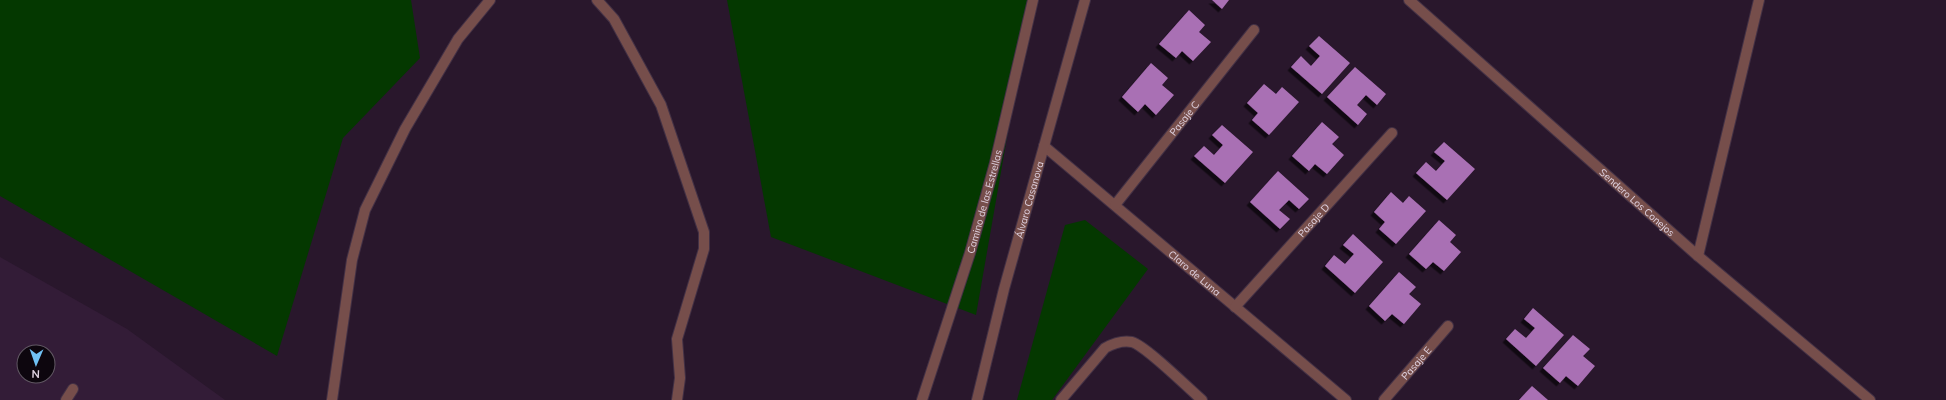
<svg xmlns="http://www.w3.org/2000/svg" width="1946" height="400" font-family="Mulish,sans-serif">
<style>
.built{fill:#331c37;fill-rule:evenodd}
.green{fill:#043800}
.building{fill:#a96fb4;filter:url(#shadow)}
.lines{fill:none;stroke-linecap:round;stroke-linejoin:round}
.service-casing{stroke:#433145;stroke-width:12}
.minor-casing{stroke:#433145;stroke-width:12}
.service{stroke:#764e4b;stroke-width:10}
.minor{stroke:#764e4b;stroke-width:10}
.labels{text-anchor:middle;stroke-width:4;stroke-linejoin:round;paint-order:stroke}
.street-label{font-size:10px;fill:#e0d3e2;stroke:#0d060e}
</style>
<defs>
<filter id="shadow"><feDropShadow dx="-3.5" dy="3.5" stdDeviation="0" flood-color="#0009"/></filter>
</defs>
<rect width="100%" height="100%" fill="#29172c"/>
<path class="built" d="M0,257L127,329L225,400H0ZM24,352H48V376H24Z"/>
<g class="green">
<polygon points="0,0 411,0 420,58 343,138 277,356 0,196"/>
<polygon points="727,0 1031,0 976,315 771,237"/>
<polygon points="1085,220 1148,269 1052,400 1017,400 1065,225"/>
</g>
<g class="building">
<polygon points="1212,0 1229,0 1222,9"/>
<polygon points="1189,10 1205,25 1199,32 1211,42 1193,61 1182,51 1176,58 1159,44"/>
<polygon points="1319,36 1350,63 1322,94 1291,67 1301,56 1311,66 1320,56 1309,46"/>
<polygon points="1151,63 1168,78 1162,85 1174,95 1156,115 1145,104 1138,112 1122,97"/>
<polygon points="1355,67 1386,94 1377,105 1366,95 1357,105 1367,114 1358,125 1327,97"/>
<polygon points="1264,84 1276,94 1282,87 1299,102 1269,135 1252,120 1258,113 1247,103"/>
<polygon points="1322,122 1339,137 1332,144 1344,155 1327,174 1315,164 1309,171 1292,156"/>
<polygon points="1222,125 1253,152 1225,183 1194,156 1204,146 1214,155 1223,145 1212,135"/>
<polygon points="1444,142 1475,169 1447,200 1416,173 1426,162 1436,171 1445,161 1434,152"/>
<polygon points="1278,171 1309,199 1299,209 1289,200 1279,210 1290,219 1280,229 1250,202"/>
<polygon points="1391,192 1403,203 1409,196 1426,211 1396,244 1379,229 1385,222 1374,212"/>
<polygon points="1439,220 1456,235 1450,242 1461,252 1444,271 1433,262 1426,269 1409,254"/>
<polygon points="1353,234 1383,262 1355,293 1325,266 1334,255 1345,264 1354,254 1343,245"/>
<polygon points="1399,272 1416,287 1409,294 1421,304 1404,324 1392,314 1385,321 1369,306"/>
<polygon points="1533,308 1564,335 1536,366 1506,339 1515,329 1526,338 1535,328 1524,319"/>
<polygon points="1573,335 1590,349 1583,356 1595,366 1578,386 1566,376 1560,383 1543,368"/>
<polygon points="1532,386 1548,400 1519,400"/>
</g>
<g class="lines">
<defs>
<g id="service">
<polyline points="597,0 614,19 661,105 704,232 704,249 677,339 680,378 677,400"/>
<polyline points="66,400 73,389"/>
<polyline points="332,400 352,260 365,210 405,129 458,39 490,0"/>
<path d="M1061,400L1105,348C1114,343 1122,340 1132,342C1146,346 1188,388 1202,400"/>
</g>
<g id="minor">
<path id="s1" d="M1409,0L1698,256L1870,400"/>
<path id="s2" d="M1044,146L1346,400"/>
<path id="s3" d="M1115,205L1254,30"/>
<polyline points="1698,256 1759,0"/>
<path id="s4" d="M1235,307L1392,133"/>
<path id="s5" d="M922,400L970,253L995,163L1033,0"/>
<path id="s6" d="M977,400L1004,289L1085,0"/>
<path id="s7" d="M1384,400L1448,326"/>
</g>
</defs>
<use href="#service" class="service-casing"/>
<use href="#minor" class="minor-casing"/>
<use href="#service" class="service"/>
<use href="#minor" class="minor"/>
</g>
<g class="labels">
<g class="street-label">
<text dy="4" stroke="none"><textPath href="#s3" startOffset="111">Pasaje C</textPath></text>
<text dy="4" stroke="none"><textPath href="#s6" startOffset="207">Álvaro Casanova</textPath></text>
<text dy="4" stroke="none"><textPath href="#s5" startOffset="208">Camino de las Estrellas</textPath></text>
<text dy="4" stroke="none"><textPath href="#s1" startOffset="305">Sendero Los Conejos</textPath></text>
<text dy="4" stroke="none"><textPath href="#s4" startOffset="117">Pasaje D</textPath></text>
<text dy="4" stroke="none"><textPath href="#s2" startOffset="197">Claro de Luna</textPath></text>
<text dy="4" stroke="none"><textPath href="#s7" startOffset="49">Pasaje E</textPath></text>
</g>
</g>
<g transform="translate(36 364) rotate(182)"><circle r="19" fill="#0d060e" stroke="#615863"/>
<path d="M0-3L7 15L0 10L-7 15Z" fill="#70c1f4"/>
<text y="-6" font-size="11" font-weight="bold" text-anchor="middle" fill="#e0d3e2">N</text>
</g>
</svg>
